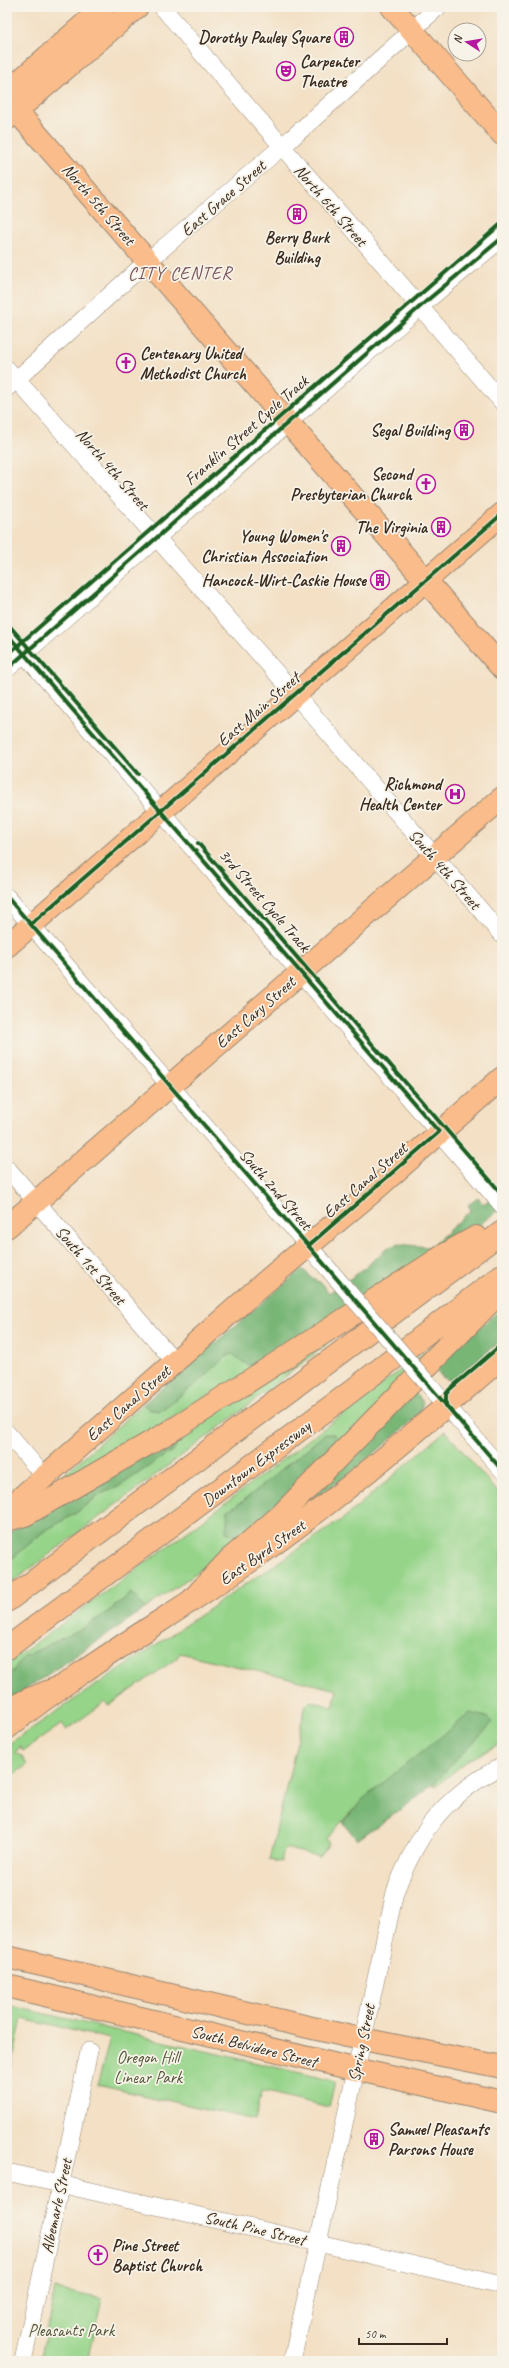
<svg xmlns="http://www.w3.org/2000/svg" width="509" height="2368" font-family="Caveat,sans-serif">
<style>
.green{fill:#96d48a;stroke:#687f54}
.forest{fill:#78b676;stroke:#5a704a}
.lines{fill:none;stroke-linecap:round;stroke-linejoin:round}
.minor-casing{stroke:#978572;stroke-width:18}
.major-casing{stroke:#978572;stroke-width:24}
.highway-casing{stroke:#978572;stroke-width:24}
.minor{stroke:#fff;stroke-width:17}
.major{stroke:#f9bc8a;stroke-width:22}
.highway{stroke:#f9bc8a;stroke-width:22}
.minor-bridge-casing{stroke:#978572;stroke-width:18;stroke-linecap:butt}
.minor-bridge{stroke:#fff;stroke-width:17}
.cycleway-casing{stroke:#f7f3e8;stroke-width:6}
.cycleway{stroke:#1b5e20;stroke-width:4}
.labels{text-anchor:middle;stroke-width:3.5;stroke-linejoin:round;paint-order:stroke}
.poi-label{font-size:17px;font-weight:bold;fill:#3b2a1e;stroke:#f7f3e8;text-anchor:end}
.street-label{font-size:17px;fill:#3b2a1e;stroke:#f7f3e8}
.park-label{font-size:17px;fill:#525439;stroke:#f7f3e8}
.neighbourhood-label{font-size:18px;letter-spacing:1px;fill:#78525a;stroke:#f7f3e8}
</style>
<rect width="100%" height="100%" fill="#f7f3e8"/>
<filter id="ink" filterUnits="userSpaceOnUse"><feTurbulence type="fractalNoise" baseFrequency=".025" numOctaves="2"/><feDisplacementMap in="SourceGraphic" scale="8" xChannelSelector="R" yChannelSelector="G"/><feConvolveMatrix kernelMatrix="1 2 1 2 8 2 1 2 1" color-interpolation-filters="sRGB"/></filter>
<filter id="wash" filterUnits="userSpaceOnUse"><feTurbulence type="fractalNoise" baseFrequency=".012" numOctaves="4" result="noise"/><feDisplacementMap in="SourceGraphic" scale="16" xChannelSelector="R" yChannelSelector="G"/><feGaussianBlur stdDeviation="0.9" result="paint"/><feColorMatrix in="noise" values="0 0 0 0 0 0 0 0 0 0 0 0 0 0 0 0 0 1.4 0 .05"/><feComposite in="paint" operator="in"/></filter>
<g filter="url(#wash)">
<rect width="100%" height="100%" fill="#f3e0c5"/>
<g class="green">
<polygon points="456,1328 338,1447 325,1434 242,1502 228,1510 243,1540 146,1608 131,1593 112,1609 85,1627 24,1657 7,1678 7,1664 179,1538"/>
<polygon points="322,1342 326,1345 228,1421 7,1586 7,1563 43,1532 76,1513 100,1494 118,1487 176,1448 168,1440"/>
<polygon points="232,1354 256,1367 33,1502 143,1404 151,1410 160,1411 201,1380 224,1358"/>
<polygon points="445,1431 502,1497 502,1743 467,1761 435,1787 433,1786 435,1782 363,1799 326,1839 329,1844 320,1857 285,1848 281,1862 269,1860 306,1704 311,1701 333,1707 337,1690 180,1653 177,1658 109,1706 105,1702 66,1730 62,1724 23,1751 20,1746 16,1753 22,1756 27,1765 7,1779 7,1745 344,1518"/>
<polygon points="7,2005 335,2081 329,2107 262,2091 255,2120 97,2085 110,2039 22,2019 11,2068 7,2067"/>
<polygon points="55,2289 102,2299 88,2361 40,2361"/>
</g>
<g class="forest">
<polygon points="502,1191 502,1207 475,1228 256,1367 249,1366 232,1354 224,1358 201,1380 160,1411 151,1410 143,1404 302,1269 316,1281 320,1282 329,1293 357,1274 389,1247 399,1244 427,1247 432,1246 471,1210 468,1205 478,1198 483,1204"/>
<polygon points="502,1308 502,1340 452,1381 442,1377 434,1367"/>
<polygon points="413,1390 423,1402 420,1414 363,1463 271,1534"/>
<polygon points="325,1434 334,1434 337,1438 338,1447 243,1540 226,1532 228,1510 242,1502"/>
<polygon points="168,1440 176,1448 118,1487 100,1494 76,1513 43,1532 7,1563 7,1534"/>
<polygon points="131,1593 146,1608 7,1702 7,1678 24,1657 85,1627 112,1609"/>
<polygon points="470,1713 486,1717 493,1722 435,1782 411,1802 357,1840 343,1822 363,1799"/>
</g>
</g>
<g filter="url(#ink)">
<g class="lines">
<defs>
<g id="minor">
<polyline points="162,7 502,402"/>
<polyline points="7,369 295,694 502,935"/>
<polyline points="7,388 141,267 292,138 438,7"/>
<polyline points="7,634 502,1205"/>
<polyline points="7,669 430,298 502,238"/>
<polyline points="7,897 337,1279"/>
<polyline points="7,1168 175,1362"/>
<polyline points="428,1384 502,1470"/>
<polyline points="7,1433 44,1476"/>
<polyline points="7,2172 502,2285"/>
<polyline points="23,2361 89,2051"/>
<path d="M292,2361L395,1892C418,1832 444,1796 502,1766"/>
</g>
<g id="major">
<polyline points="392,7 502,134"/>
<polyline points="7,92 104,7"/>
<polyline points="7,100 502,668"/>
<polyline points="7,119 137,7"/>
<polyline points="7,946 502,514"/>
<polyline points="7,1227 502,798"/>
<polyline points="7,1510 264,1283 371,1193 502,1078"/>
<path d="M7,1728C82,1667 167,1619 246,1564C336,1501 419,1430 502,1357"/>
<polyline points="7,1957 347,2036 502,2067"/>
<polyline points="7,1986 341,2066 502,2102"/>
</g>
<g id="highway">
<polyline points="7,1520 25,1515 179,1426 446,1254 476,1237"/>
<polyline points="7,1601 502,1232"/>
<polyline points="191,1601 230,1559 281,1515 501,1291"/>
<polyline points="7,1648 345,1396 502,1275"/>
<polyline points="7,1710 27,1700 60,1687"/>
</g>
</defs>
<use href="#minor" class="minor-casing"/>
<use href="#major" class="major-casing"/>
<use href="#highway" class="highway-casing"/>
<use href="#minor" class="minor"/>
<use href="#major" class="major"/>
<use href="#highway" class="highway"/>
<defs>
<polyline id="minor-bridge" points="337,1279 428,1384"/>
</defs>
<use href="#minor-bridge" class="minor-bridge-casing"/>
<use href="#minor-bridge" class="minor-bridge"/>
<defs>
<g id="cycleway">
<polyline points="7,623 138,774"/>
<polyline points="7,634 439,1132 308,1246"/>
<polyline points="7,655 502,223"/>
<polyline points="7,669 430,298 502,238"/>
<polyline points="198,843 502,1194"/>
<polyline points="7,897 502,1470"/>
<polyline points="31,924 502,514"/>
<polyline points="446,1406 446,1394 450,1389 502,1344"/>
</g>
</defs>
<use href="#cycleway" class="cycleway-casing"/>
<use href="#cycleway" class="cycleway"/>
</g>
</g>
<defs>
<symbol id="building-ring" viewBox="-11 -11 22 22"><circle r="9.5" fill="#f7f3e8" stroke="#b5179e" stroke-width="1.5"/><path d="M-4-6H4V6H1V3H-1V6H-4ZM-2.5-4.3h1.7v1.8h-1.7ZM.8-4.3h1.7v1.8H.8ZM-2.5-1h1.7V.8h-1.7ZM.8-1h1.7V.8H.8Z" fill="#b5179e"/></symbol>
<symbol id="theatre-ring" viewBox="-11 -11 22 22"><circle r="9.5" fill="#f7f3e8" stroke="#b5179e" stroke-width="1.5"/><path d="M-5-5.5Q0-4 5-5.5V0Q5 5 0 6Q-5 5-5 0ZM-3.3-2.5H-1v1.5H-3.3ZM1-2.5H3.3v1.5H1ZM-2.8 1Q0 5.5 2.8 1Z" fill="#b5179e"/></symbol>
<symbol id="church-ring" viewBox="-11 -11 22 22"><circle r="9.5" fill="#f7f3e8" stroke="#b5179e" stroke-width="1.5"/><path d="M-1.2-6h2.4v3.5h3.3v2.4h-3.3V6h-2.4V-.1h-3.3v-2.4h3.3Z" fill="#b5179e"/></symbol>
<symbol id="hospital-ring" viewBox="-11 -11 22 22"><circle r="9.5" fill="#f7f3e8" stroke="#b5179e" stroke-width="1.5"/><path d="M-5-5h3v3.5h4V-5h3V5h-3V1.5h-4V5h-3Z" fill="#b5179e"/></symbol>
</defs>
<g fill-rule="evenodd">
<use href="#building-ring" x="333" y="26" width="22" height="22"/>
<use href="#theatre-ring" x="275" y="60" width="22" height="22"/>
<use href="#building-ring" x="286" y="203" width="22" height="22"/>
<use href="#church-ring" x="115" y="352" width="22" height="22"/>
<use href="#building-ring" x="453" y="419" width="22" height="22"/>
<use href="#church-ring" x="415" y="473" width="22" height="22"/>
<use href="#building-ring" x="430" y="516" width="22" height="22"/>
<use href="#building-ring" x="330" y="535" width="22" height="22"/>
<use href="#building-ring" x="369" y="569" width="22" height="22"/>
<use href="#hospital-ring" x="444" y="783" width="22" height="22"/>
<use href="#building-ring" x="363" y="2128" width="22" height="22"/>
<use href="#church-ring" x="87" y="2244" width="22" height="22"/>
</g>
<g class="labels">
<g class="poi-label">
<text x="330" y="43">Dorothy Pauley Square</text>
<text x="300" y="67" text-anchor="start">Carpenter<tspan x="300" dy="20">Theatre</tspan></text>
<text x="297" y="243" text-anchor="middle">Berry Burk<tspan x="297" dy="20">Building</tspan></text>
<text x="140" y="359" text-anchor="start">Centenary United<tspan x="140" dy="20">Methodist Church</tspan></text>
<text x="450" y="436">Segal Building</text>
<text x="412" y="480">Second<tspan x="412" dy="20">Presbyterian Church</tspan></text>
<text x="427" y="533">The Virginia</text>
<text x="327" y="542">Young Women's<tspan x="327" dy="20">Christian Association</tspan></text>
<text x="366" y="586">Hancock-Wirt-Caskie House</text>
<text x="441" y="790">Richmond<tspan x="441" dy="20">Health Center</tspan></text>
<text x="388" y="2135" text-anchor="start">Samuel Pleasants<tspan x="388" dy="20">Parsons House</tspan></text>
<text x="112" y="2251" text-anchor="start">Pine Street<tspan x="112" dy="20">Baptist Church</tspan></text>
</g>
<g class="street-label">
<text transform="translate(223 198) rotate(-41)" y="6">East Grace Street</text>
<text transform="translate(99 204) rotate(49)" y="6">North 5th Street</text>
<text transform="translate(331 205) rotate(49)" y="6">North 6th Street</text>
<text transform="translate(246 430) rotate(-41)" y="6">Franklin Street Cycle Track</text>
<text transform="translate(113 469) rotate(49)" y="6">North 4th Street</text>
<text transform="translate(258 709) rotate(-41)" y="6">East Main Street</text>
<text transform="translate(445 869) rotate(49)" y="6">South 4th Street</text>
<text transform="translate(265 900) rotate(49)" y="6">3rd Street Cycle Track</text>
<text transform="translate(255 1012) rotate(-41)" y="6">East Cary Street</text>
<text transform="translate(365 1180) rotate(-41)" y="6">East Canal Street</text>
<text transform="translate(276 1189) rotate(49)" y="6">South 2nd Street</text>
<text transform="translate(91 1265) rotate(49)" y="6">South 1st Street</text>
<text transform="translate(128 1403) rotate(-41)" y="6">East Canal Street</text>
<text transform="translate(256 1463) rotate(-37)" y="6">Downtown Expressway</text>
<text transform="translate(262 1552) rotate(-35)" y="6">East Byrd Street</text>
<text transform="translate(361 2043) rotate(-78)" y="6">Spring Street</text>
<text transform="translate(254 2046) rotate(14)" y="6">South Belvidere Street</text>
<text transform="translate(56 2206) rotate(-78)" y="6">Albemarle Street</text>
<text transform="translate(255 2228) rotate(13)" y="6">South Pine Street</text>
</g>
<g class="park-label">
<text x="148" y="2063">Oregon Hill<tspan x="148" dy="20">Linear Park</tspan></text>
<text x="71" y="2336">Pleasants Park</text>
</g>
<g class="neighbourhood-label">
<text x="180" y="279">CITY CENTER</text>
</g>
</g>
<rect width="509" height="2368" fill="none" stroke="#f7f3e8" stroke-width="24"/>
<g transform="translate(467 42) rotate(282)"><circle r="19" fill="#f7f3e8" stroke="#aca397"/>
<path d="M0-3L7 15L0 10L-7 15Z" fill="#b5179e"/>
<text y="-6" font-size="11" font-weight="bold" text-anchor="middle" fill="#3b2a1e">N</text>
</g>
<path d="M359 2338v6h88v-6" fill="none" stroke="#3b2a1e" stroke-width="2"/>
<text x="365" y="2338" font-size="12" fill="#3b2a1e" stroke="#f7f3e8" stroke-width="3" paint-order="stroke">50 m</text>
</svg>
